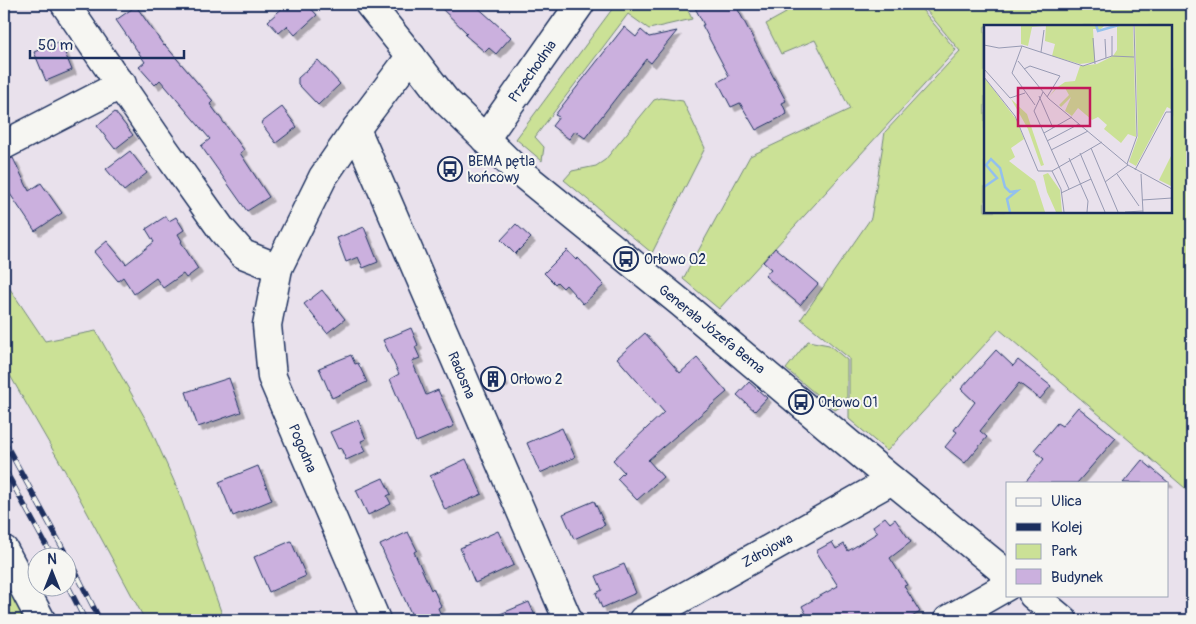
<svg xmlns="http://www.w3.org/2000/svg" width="1196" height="624" font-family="Pangolin,sans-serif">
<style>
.green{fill:#cbe196;stroke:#73887a;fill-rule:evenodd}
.building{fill:#cbb0de;stroke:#1b2f5e;filter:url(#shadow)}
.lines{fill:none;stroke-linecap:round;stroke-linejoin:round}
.minor-casing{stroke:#1b2f5e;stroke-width:31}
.minor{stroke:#f6f6f2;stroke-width:28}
.rail-casing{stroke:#1b2f5e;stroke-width:5.5}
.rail{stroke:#f6f6f2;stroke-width:4;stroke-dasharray:11;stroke-linecap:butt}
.labels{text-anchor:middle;stroke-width:4;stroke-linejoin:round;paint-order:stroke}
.street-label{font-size:14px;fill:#1b2f5e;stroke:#f6f6f2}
.poi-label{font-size:14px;fill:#1b2f5e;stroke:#f6f6f2;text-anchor:start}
.inset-river{fill:none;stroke:#93c0ed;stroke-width:2.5}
.inset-road{fill:none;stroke:#979ab3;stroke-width:1}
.view{fill:#c2185b;fill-opacity:0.15;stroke:#c2185b;stroke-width:2.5}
.inset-edge{fill:none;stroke:#1b2f5e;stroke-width:2.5}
</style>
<defs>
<filter id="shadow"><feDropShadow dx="4.5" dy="4.5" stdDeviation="0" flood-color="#0004"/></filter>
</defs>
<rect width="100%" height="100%" fill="#e9e1ec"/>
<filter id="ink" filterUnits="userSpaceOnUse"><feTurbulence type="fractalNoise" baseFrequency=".02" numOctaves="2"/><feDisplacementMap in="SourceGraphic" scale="10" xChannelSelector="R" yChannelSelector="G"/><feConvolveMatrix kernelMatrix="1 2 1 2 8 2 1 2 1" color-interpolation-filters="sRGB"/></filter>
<g filter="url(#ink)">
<g class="green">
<polygon points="620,4 685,4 692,19 649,29 628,14 535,137 544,147 542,161 516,139 613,8"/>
<polygon points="781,4 917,4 956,50 719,309 683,279 750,156 850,109 815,40 781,54 766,24 786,13"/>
<path d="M921,4H1192V494L999,329L887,451L849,419V358L801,319L871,218L885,132L960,51ZM1170,26V211H985V26Z"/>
<polygon points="661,98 683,101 705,148 652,253 564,180 572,171 596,166 605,160 654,100"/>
<polygon points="4,280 45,341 96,331 149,425 178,490 224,620 145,620 65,471 4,365"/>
<polygon points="808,341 829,345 847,360 847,403 835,410 786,369"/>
<polygon points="4,574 27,620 4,620"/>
</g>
<g class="building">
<polygon points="287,4 307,4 317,15 295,35 287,26 279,33 268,21"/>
<polygon points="437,4 474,4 511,37 496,54 489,48 485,52 465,35 467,33"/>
<polygon points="693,4 735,4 786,101 782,103 787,114 756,130 740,103 731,107 718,82 729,76 702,25 704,25"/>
<polygon points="136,6 164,46 165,45 213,101 210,104 244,150 240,153 269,197 247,211 201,146 210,139 160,80 155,85 139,67 145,62 116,20"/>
<polygon points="624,27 636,37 641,30 649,37 677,31 651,63 646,59 585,138 575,131 569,139 552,126 559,117 555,115"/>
<polygon points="60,41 72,70 46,81 34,52"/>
<polygon points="318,60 340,84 318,105 298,84 298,78"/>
<polygon points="282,107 297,127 276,143 261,123"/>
<polygon points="115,112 133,135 115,149 97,126"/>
<polygon points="130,151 147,173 124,191 106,169"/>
<polygon points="13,158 29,191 41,183 62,213 35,231 4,185 4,161"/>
<polygon points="166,216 169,221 176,217 184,230 178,234 182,241 181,242 198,269 186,278 183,274 163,288 156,278 134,294 123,277 118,281 94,252 107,241 126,264 154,242 146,229"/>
<polygon points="516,224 531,238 515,254 501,240"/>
<polygon points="364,227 378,262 363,268 358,257 346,262 337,238"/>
<polygon points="775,248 818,284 800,305 765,276 771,269 763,262"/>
<polygon points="567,250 576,260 578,258 604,285 583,304 566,285 563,288 557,282 555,284 544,273"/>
<polygon points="322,290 345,319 327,333 304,304"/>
<polygon points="411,328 418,345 415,347 420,358 412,361 426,395 438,390 454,426 416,442 390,379 399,374 383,340"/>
<polygon points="645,333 680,373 697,358 727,392 648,460 663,477 637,500 617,479 624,472 613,460 664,412 617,358"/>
<polygon points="996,350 1013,366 1018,360 1051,386 1040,399 1019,383 980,431 987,437 965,463 945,447 957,432 954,430 975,402 961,389"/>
<polygon points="351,355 355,364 358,363 367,382 332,398 319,368"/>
<polygon points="497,368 504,382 488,389 482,375"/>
<polygon points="229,378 241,412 198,427 186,392"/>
<polygon points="749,382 767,398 755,411 737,395"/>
<polygon points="1078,407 1116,438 1077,483 1024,483 1044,459 1034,450 1057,423 1062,426"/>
<polygon points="358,420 366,439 361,441 366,451 346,460 341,448 338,449 330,432"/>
<polygon points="562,428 575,457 540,473 527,443"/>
<polygon points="466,459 482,494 445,510 430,476"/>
<polygon points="1142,460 1169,483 1123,483"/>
<polygon points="258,466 272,500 233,516 219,482"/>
<polygon points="383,478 391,494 387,496 391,504 368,515 356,490"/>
<polygon points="594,501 605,525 574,539 563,514"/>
<polygon points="885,517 890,523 895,519 911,542 890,558 907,585 904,586 920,612 907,620 809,620 802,606 838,586 816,551 832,542 836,549 844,544 848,551 877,533 873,526"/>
<polygon points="498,531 514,565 475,583 460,548"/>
<polygon points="408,532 417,550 414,552 431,590 433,588 441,606 438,608 443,620 414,620 380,545"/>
<polygon points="291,541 306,576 269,592 254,557"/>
<polygon points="624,564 636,593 602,608 596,593 602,590 596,576"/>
<polygon points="529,602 537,620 486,620"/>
</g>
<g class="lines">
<defs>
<g id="minor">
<polyline points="65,4 165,150 222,230 243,254 278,268"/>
<polyline points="369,4 411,56 445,100 515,168 681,303 892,480 1007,574"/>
<polyline points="356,129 568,620"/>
<polyline points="485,139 580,4"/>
<polyline points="4,145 122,84"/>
<polyline points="4,550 41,620"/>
<polyline points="1033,595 1063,620"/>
<polyline points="376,620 272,377 267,325 278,268 323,177 356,129 411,56"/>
<polyline points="643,620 892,480"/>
<polyline points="948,620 1007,586"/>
</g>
</defs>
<use href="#minor" class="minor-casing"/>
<use href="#minor" class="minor"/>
<defs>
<g id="rail">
<polyline points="4,441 67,556"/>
<polyline points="4,468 52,556"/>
<polyline points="68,557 100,620"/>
<polyline points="68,586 85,620"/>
</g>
</defs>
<use href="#rail" class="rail-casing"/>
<use href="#rail" class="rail"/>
</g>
</g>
<defs>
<symbol id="bus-ring" viewBox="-11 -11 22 22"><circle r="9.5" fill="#f6f6f2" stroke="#1b2f5e" stroke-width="1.5"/><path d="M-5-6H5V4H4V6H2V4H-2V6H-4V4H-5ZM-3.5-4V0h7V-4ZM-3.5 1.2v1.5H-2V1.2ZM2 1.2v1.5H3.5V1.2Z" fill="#1b2f5e"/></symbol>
<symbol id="building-ring" viewBox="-11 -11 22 22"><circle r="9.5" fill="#f6f6f2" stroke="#1b2f5e" stroke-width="1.5"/><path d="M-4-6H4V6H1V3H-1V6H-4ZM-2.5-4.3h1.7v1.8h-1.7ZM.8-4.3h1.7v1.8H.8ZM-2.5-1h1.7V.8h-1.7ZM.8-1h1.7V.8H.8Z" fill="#1b2f5e"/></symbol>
</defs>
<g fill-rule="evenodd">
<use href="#bus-ring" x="436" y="155" width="28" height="28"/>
<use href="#bus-ring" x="612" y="245" width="28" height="28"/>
<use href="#building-ring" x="479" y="365" width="28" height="28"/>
<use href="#bus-ring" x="787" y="388" width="28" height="28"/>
</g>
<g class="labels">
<g class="street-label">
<text transform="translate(532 71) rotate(-55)" y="5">Przechodnia</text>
<text transform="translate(712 329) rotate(39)" y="5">Generała Józefa Bema</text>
<text transform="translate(462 375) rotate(67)" y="5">Radosna</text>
<text transform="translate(303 448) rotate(67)" y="5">Pogodna</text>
<text transform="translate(767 550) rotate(-29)" y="5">Zdrojowa</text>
</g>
<g class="poi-label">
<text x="468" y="166">BEMA pętla<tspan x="468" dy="16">końcowy</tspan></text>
<text x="644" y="264">Orłowo 02</text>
<text x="510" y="384">Orłowo 2</text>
<text x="818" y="407">Orłowo 01</text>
</g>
</g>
<g transform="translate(984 25)">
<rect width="188" height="188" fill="#e9e1ec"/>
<path d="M37,0H59V1L48,2L44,21L37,19ZM62,0H121L117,4H109L111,37L96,39L68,31L71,19L61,16ZM133,0H149L152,112L144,109L137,118L120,104L123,100L114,92L108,95L94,83L88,91L81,86L87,72L77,82L75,80L85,70L81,63L72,64L65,72L71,64L81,57L91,56L96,41L113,39L129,31L133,25ZM151,0H187V84L183,82L152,141L145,137L154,112ZM0,52L32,94L40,114L27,123L31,132L25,136L51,156L61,187H0ZM27,74L43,89L60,140L57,141L44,104ZM187,131L188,161H187L175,155ZM64,148L76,165L78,187H72L63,167L59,150Z" fill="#cbe196"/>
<path class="inset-river" d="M112,0L114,6L135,0M0,162L13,153L2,140L7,134L16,143L21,162L26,167L33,166L23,174L26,187"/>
<path class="inset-road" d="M128,11V31M109,13L111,39M121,14L122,33M0,20L15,23L38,21L99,41L128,31L150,32M38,21L28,48L51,80M57,27L60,5M34,36L65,74L144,140L188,164M0,44L26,73L41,68M40,44L46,41L76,51L63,72M0,52L31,91L54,146H68L118,117M59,67L50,86L85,164M55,71L69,103M60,108L88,92M63,116L95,99M107,123L134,187M67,125L104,106M96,128L121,187M85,133L104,176L103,187M143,139L153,111L150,0M151,145L182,87H188M68,146L77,164L80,187M133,149L155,181M157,149L159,187M121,157L144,140M77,168L107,154M158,175L188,173M141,187L159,186"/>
<path class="view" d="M34,63H106V101H34Z"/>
<rect width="188" height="188" class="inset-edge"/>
</g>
<rect width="1196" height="624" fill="none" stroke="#f6f6f2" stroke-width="20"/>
<rect x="10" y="10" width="1176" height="604" fill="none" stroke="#1b2f5e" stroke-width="2" filter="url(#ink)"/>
<rect x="1006" y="482" width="162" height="115" fill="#f6f6f2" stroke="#9ea6b7"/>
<rect x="1016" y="498" width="25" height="8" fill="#f6f6f2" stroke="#9ea6b7"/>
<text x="1051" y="506" font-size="15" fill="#1b2f5e">Ulica</text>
<rect x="1016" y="523" width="25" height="8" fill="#1b2f5e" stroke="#9ea6b7"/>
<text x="1051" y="532" font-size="15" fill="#1b2f5e">Kolej</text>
<rect x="1016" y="544" width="25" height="15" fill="#cbe196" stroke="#9ea6b7"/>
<text x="1051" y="556" font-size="15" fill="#1b2f5e">Park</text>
<rect x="1016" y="569" width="25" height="15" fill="#cbb0de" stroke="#9ea6b7"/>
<text x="1051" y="582" font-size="15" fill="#1b2f5e">Budynek</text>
<g transform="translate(52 572)"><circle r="24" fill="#f6f6f2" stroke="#9ea6b7"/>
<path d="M0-4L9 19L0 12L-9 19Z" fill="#1b2f5e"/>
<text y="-8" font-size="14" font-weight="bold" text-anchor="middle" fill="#1b2f5e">N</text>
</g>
<path d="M30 50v8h154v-8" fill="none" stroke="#1b2f5e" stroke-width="2.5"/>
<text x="38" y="50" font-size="15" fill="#1b2f5e" stroke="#f6f6f2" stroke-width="4" paint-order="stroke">50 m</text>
</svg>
